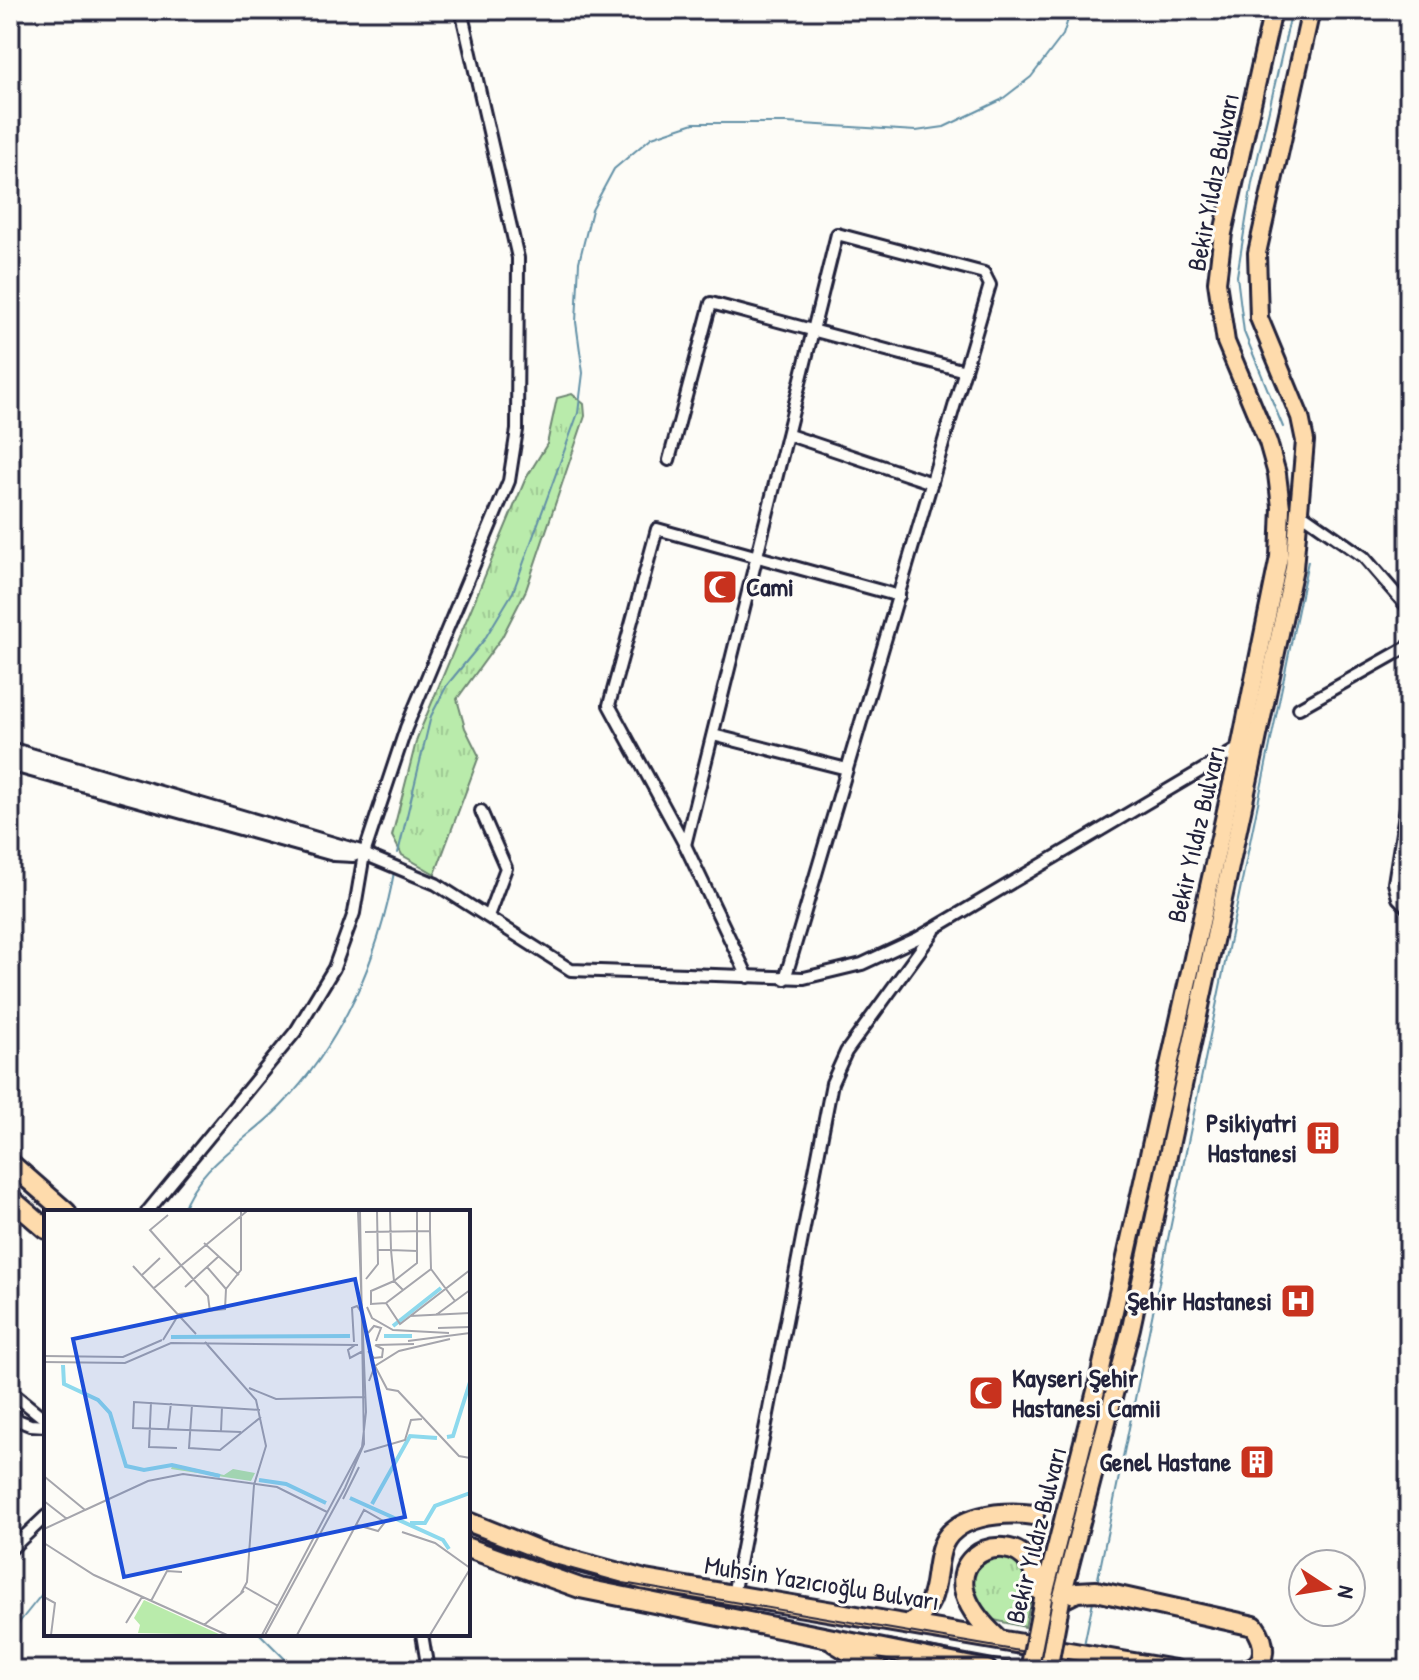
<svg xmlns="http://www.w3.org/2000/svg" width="1419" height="1680" font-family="'Patrick Hand',sans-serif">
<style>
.grass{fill:url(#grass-tufts);stroke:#6e8673;stroke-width:2}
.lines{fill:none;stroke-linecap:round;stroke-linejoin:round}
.stream{stroke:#6290a6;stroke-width:2}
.street-casing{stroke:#22223b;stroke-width:16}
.secondary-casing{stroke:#22223b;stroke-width:20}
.primary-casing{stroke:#22223b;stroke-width:22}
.highway-casing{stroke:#22223b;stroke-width:24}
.street{stroke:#fdfcf7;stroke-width:10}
.secondary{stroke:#fdfcf7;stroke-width:14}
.primary{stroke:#fedbac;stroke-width:16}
.highway{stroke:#fedbac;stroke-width:18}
.tram{stroke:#22223b;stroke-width:2}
.primary-bridge-casing{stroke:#22223b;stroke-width:22;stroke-linecap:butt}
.primary-bridge{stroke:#fedbac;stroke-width:16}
.labels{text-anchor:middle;stroke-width:6;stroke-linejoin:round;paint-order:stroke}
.street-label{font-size:26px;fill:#22223b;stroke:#fdfcf7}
.poi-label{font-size:26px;font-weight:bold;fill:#22223b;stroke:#fdfcf7;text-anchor:end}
.inset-river{fill:none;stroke:#8dd9ed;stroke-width:4}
.inset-road{fill:none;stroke:#a5a5ac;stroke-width:2}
.view{fill:#1d4ed8;fill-opacity:0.15;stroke:#1d4ed8;stroke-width:4}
.inset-edge{fill:none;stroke:#22223b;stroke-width:4}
</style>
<defs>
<pattern id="grass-tufts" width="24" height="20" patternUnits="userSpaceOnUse" patternTransform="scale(2)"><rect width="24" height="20" fill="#b9ebab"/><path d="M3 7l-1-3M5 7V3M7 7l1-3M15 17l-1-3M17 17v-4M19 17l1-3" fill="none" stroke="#9fc994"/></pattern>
</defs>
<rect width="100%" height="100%" fill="#fdfcf7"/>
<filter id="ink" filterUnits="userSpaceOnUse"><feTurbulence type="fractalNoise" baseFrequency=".0125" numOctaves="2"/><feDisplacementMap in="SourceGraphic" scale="16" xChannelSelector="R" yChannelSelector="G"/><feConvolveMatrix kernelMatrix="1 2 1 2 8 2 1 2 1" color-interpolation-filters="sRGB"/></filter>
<g filter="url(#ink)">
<g class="grass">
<polygon points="572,394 584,404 585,416 526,590 502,637 457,699 465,728 479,756 435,874 402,855 392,836 417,738 525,480 547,444 557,398"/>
<polygon points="995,1555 1019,1560 1033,1589 1025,1627 994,1620 978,1607 971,1579 977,1566"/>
</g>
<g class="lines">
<g class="stream">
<polyline points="1283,427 1244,332 1237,276 1252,183 1292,10"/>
<polyline points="398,853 431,716 447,685 484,640 513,592 578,413 583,373 576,322 579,262 592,210 614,169 652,137 694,123 787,123 916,131 944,127 1001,100 1031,77 1063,35 1071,10"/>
<path d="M182,1212C199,1163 246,1142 281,1106C342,1043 379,958 394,872"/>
<polyline points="1097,1583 1308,561"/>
<polyline points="10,1634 46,1589"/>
<polyline points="260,1634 296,1670"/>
<polyline points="1084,1645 1093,1601"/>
</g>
<defs>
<g id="street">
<polyline points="789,435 932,483"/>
<polyline points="669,460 711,303 965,371"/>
<polyline points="1301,513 1364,557 1409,609"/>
<polyline points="1299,708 1409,646"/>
<polyline points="713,735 847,769"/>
<polyline points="1409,788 1394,883 1398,898 1409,909"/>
<polyline points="481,811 506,868 488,916"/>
<polyline points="685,845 837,234 984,273 990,285 785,979"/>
<polyline points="364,854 436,884 571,970 804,978 862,964 918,938 1239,748"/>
<polyline points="748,977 685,845 609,705 657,529 899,596"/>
<polyline points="147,1212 296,1031 334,968 354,913 364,854 406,728 509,481 517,430 518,258 461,10"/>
<polyline points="10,1391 46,1420"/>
<polyline points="15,1419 30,1425 46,1426"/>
<polyline points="10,1426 15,1419 12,1392"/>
<polyline points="10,1550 46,1516"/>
<polyline points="733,1595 832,1083 846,1052 934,931"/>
<polyline points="422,1634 428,1670"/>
</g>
<g id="secondary">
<polyline points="10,750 364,854"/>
<polyline points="10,763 334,853 353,854"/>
</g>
<g id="primary">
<polyline points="1043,1599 1097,1387 1240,748 1279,557 1281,507 1277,474 1268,442 1226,342 1217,282 1223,233 1273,10"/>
<polyline points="1061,1600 1131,1328 1294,568 1305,441 1300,417 1259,318 1257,253 1311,10"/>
</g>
<g id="highway">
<polyline points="10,1163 66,1212"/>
<polyline points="10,1198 46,1229"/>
<polyline points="468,1522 542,1552 645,1580 1175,1670"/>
<polyline points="468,1548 580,1588 987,1670"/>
<path d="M1061,1600L1077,1592L1096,1591L1254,1626C1266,1642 1269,1665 1245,1670"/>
<path d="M912,1623C941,1598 932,1583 941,1550C951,1514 1004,1511 1034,1515"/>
<path d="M996,1637C915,1562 1007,1524 1030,1564C1036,1574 1039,1588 1043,1599"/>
<polyline points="835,1643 880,1670"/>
</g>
</defs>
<use href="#street" class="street-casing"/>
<use href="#secondary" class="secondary-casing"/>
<use href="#primary" class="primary-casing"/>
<use href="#highway" class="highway-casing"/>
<use href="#street" class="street"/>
<use href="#secondary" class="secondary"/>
<use href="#primary" class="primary"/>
<use href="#highway" class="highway"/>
<g class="tram">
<polyline points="10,1178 50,1212"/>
<polyline points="468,1532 543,1561 623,1583 1131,1670"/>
<polyline points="887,1639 1052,1670"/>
</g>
<defs>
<g id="primary-bridge">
<polyline points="1029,1670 1043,1599"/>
<polyline points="1048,1670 1061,1600"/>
</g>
</defs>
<use href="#primary-bridge" class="primary-bridge-casing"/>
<use href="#primary-bridge" class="primary-bridge"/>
</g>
</g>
<defs>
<symbol id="mosque-square" viewBox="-11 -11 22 22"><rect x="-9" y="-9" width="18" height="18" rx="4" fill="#c8321e" stroke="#fdfcf7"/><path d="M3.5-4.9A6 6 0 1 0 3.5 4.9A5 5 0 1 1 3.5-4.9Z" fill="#fff"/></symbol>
<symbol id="building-square" viewBox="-11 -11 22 22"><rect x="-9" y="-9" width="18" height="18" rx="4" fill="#c8321e" stroke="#fdfcf7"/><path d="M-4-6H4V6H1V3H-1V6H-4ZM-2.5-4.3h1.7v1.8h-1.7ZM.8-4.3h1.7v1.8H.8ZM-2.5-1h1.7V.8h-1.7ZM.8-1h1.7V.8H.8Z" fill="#fff"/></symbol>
<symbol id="hospital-square" viewBox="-11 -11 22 22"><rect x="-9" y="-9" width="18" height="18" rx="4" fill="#c8321e" stroke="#fdfcf7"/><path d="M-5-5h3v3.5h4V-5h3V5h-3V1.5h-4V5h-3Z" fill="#fff"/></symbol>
</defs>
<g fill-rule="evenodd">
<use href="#mosque-square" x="700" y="567" width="40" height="40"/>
<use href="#building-square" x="1303" y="1118" width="40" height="40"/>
<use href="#hospital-square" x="1278" y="1281" width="40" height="40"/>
<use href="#mosque-square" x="966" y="1373" width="40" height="40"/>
<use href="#building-square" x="1237" y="1442" width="40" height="40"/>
</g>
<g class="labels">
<g class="street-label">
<text transform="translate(1213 182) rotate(-79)" y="9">Bekir Yıldız Bulvarı</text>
<text transform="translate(1196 834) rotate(-77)" y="9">Bekir Yıldız Bulvarı</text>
<text transform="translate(1036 1535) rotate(-76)" y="9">Bekir Yıldız Bulvarı</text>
<text transform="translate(822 1583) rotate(9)" y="9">Muhsin Yazıcıoğlu Bulvarı</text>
</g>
<g class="poi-label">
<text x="746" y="596" text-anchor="start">Cami</text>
<text x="1297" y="1132">Psikiyatri<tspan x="1297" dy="30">Hastanesi</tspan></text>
<text x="1272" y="1310">Şehir Hastanesi</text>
<text x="1012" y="1387" text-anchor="start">Kayseri Şehir<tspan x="1012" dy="30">Hastanesi Camii</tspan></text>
<text x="1231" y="1471">Genel Hastane</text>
</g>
</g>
<g transform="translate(44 1210)">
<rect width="426" height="426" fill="#fdfcf7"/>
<path d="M129,254L180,265L189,259L211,263L207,271L127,259ZM100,390L177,425L94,423L96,415L90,408Z" fill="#b9ebab"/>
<path class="inset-river" d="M349,116L397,78M340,126H368M127,127L306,126M19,155L20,174L54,190L66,203L82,256L100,260L128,255L176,266M403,227L409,226L426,172M215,270L242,274L282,293M306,288L399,330L405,339M328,294L366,226L393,228M366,313H381L391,296L426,283"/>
<path class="inset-road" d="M373,1V41L347,40L350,71L327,81V94L342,93L387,59L386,21M124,5L106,20L164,86L166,102M321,22L386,21V1M160,33L195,65M334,40H347L346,1M89,56L152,124M163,57L182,79M387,59L411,91M98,65L116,48M322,69L334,54L333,1M141,77L175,46M110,78L203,1M359,80L350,71L373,53V41M342,93L356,114L426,60M323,97L328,108L349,120L405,123M392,105L426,80M366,106L426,103M394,118L426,117M324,123L330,116L337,118L332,131M119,130L135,104L181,99L182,79L197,60V2M364,131L426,123M161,132L212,190L222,236L210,275L203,372L197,383M310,132L308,98L313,96L318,103M311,135L304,140L306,148L319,141M332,135L370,134M324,141L330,148L338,147L339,139L331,135M0,146L79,147L118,130M0,152L81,153L127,133L314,135M331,156L343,179L354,181L415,246L426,248M325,171L331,156L355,141L406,129M205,178L232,189L321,187M107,192L105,237L133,238M148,195L145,238L176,240L217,207M124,219L127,193M177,221L178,197M197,222L89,218L90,192L216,200M320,242L361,230L367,210L378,209M299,289L315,257M0,291L23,309M41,300L104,271L139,264L233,277L283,302M0,319L41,300L1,267M358,322L391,333L426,358M0,333L50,365L183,425M201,377L234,396M0,387L11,393L7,425M107,391L123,361L138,362M82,413L98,387M160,415L200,381M218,425L318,237L322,202L314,1M221,425L301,278L320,234L316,1M253,425L320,300L341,312L334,321L313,315M386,425L426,359"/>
<path class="view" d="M311,69L361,307L80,367L29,129Z"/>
<rect width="426" height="426" class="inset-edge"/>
</g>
<rect width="1419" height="1680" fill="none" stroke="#fdfcf7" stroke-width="40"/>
<rect x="20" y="20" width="1379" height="1640" fill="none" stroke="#22223b" stroke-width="3" filter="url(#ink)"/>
<g transform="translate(1327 1588) rotate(102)"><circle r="38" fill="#fdfcf7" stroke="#a5a5ac" stroke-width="2"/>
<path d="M0-6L14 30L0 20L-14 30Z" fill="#c8321e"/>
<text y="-12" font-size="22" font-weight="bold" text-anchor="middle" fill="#22223b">N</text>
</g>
</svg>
